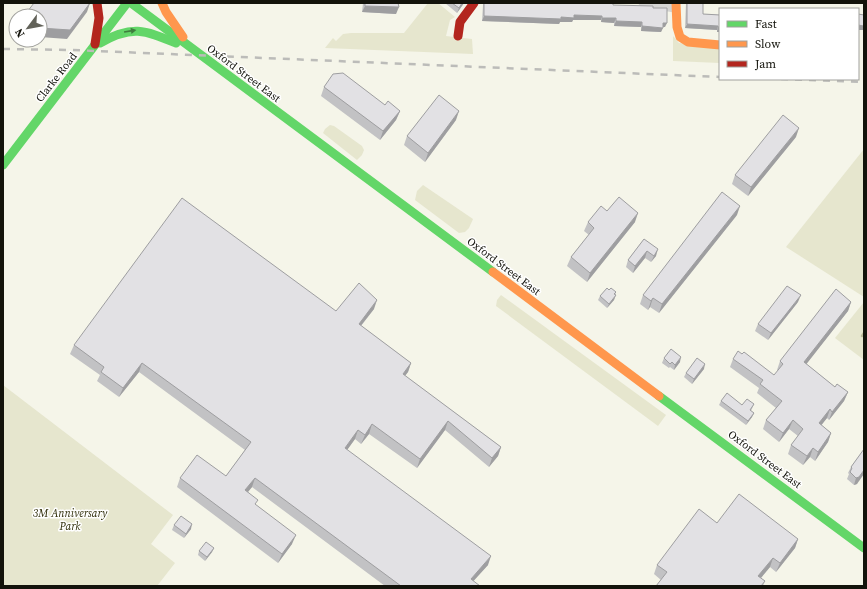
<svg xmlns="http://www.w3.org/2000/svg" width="867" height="589" font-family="'Source Serif 4',serif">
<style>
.green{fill:#e6e6ce}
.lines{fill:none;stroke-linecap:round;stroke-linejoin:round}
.stream{stroke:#baba98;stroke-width:2.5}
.street{stroke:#d5d5d3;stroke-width:9}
.fast{stroke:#63d668;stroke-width:9}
.slow{stroke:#ff974d;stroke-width:9}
.jam{stroke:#b3261e;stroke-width:9}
.rail{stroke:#bcbcb9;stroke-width:2.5;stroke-dasharray:7 7;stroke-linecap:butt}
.wall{fill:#c2c2c4}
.shaded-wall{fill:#9e9ea0}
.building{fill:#e2e1e4;stroke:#9e9ea0}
.oneway{fill:#3f7e3e}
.labels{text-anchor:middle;stroke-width:3;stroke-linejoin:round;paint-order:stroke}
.street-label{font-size:11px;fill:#13130b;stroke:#fff}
.park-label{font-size:11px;font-style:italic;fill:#2d2b06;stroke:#fff}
</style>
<rect width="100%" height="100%" fill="#f5f5e9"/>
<g class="green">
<polygon points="428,3 438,3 455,17 450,20 446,36 472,39 473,54 325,48 333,38 336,41 343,34 351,33 404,33"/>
<polygon points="673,36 679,43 720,48 720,63 673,61"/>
<polygon points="330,125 334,126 362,146 364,150 362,155 357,160 323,133 325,129"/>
<polygon points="864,149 864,297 786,247"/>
<polygon points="423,185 473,219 469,228 465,232 459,233 415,200 417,191"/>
<polygon points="501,295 666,415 658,426 496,306 497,300"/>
<polygon points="864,302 864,360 835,338"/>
<polygon points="3,385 173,515 151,544 175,563 157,586 3,586"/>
</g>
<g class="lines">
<polyline class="stream" points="862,336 864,333"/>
<polyline class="street" points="643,3 675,8"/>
<g class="fast">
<polyline points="131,3 493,272"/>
<path d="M100,43C132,25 144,30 176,43"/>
<polyline points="3,165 127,3"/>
<polyline points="659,396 864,548"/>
</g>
<g class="slow">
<polyline points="162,3 166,12 183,37"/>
<polyline points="676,3 677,27 680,37 688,42 720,45"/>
<polyline points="493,272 659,396"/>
</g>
<g class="jam">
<polyline points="458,36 460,22 474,3"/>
<polyline points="95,44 99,18 97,3"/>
</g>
<g class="rail">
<polyline points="3,49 72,50 720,77"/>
<polyline points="781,79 864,82"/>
</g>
</g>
<g class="wall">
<polygon points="363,3 398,3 396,14 362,12"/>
<polygon points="445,3 464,3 457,13"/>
<polygon points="483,3 613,3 613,5 653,8 665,27 663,27 661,32 641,31 641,27 614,26 614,23 601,22 601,20 573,20 572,22 560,22 559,24 482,21 483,5"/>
<polygon points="686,3 703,3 703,14 720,15 720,32 717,32 717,30 685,28"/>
<polygon points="324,87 400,111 396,120 380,140 321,96"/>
<polygon points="456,120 425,162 404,145 407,136"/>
<polygon points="796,137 748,196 732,184 735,175"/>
<polygon points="737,215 659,313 650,307 648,310 640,304 643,295"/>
<polygon points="588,222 635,222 587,282 567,266 571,257 589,235 584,231"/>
<polygon points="644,239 656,256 651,262 645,258 633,273 626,267 628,260"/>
<polygon points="609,290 616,292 614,300 607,308 598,300 600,296"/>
<polygon points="798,302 768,340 755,331 758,324"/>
<polygon points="851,302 848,311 806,364 835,387 848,392 844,401 829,420 827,418 821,425 831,433 828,442 815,461 810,457 803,465 788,454 791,445 798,436 789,429 779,442 763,429 766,420 776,408 757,393 759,388 730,367 733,359 774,375 778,371 777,370 780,361"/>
<polygon points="374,309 361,326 411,363 408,372 405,376 501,447 498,456 489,467 445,430 417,468 369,434 361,444 355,439 347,450 488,565 473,581 480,586 385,586 252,487 248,492 256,505 292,544 278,563 177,487 180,478 226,476 245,450 139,372 119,397 97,381 100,375 70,354 74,345 336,311"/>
<polygon points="664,358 680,362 674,370 670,367 669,368 662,363"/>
<polygon points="704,369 692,384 684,377 686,373"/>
<polygon points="721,401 742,405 754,404 751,411 754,413 752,417 746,425 719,405"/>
<polygon points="864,449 857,484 854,485 847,479 849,474 848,473 851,467"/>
<polygon points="717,523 798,539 795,548 776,572 770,567 761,578 765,581 763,586 656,586 661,580 654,574 657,565"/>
<polygon points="174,525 191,529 184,538 172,530"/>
<polygon points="214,548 212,552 205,561 198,555 199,551"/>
</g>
<g class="shaded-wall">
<polygon points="90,3 87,12 67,39 40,37 40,28"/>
<polygon points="462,3 464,3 457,13 459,8"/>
<polygon points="742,3 753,3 742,4"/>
<polygon points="365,6 399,7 396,14 362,12"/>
<polygon points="574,15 602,16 601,20 573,20 572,22 560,22 559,24 482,21 484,16 561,17"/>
<polygon points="602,18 616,18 614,23 601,22"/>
<polygon points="616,21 642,22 641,27 614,26"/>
<polygon points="663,23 667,23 665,27 662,27"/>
<polygon points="687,24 718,26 717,30 685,28"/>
<polygon points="858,25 864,26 864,30 858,30"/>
<polygon points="642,26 663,28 661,32 641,31"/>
<polygon points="718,27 720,28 720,32 717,32"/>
<polygon points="400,111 396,120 380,140 383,131"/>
<polygon points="459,111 456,120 425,162 428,153"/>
<polygon points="799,128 796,137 748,196 751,187"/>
<polygon points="740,206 737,215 659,313 662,304"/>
<polygon points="638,213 635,222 587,282 590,273"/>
<polygon points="658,249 656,256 651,262 654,256"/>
<polygon points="647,251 645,258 633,273 635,266"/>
<polygon points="616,295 614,300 607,308 609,304"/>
<polygon points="801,295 798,302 768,340 771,333"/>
<polygon points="653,298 650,307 648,310 651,301"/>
<polygon points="377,300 374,309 355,333 359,324"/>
<polygon points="851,302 848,311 801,371 804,362"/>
<polygon points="681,357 680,362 674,370 675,365"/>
<polygon points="142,363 139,372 119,397 123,388"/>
<polygon points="411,363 408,372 399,383 403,374"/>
<polygon points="705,364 704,369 692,384 694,379"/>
<polygon points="848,392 844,401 829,420 832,412"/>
<polygon points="830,409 827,418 816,432 819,423"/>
<polygon points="754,413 752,417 746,425 748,421"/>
<polygon points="793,420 789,429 779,442 783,433"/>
<polygon points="448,421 445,430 417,468 420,459"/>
<polygon points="372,424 369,434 361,444 365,435"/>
<polygon points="358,430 355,439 342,457 345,448"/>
<polygon points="831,433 828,442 815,461 818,452"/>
<polygon points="501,447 498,456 489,467 492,458"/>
<polygon points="813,448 810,457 803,465 807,456"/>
<polygon points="864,470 864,474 857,484 854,485 856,478"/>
<polygon points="255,478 252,487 242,499 245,490"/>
<polygon points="192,524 191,529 184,538 186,534"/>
<polygon points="296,535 292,544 278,563 282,554"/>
<polygon points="798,539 795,548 776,572 780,563"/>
<polygon points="214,548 212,552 205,561 207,557"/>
<polygon points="491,556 488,565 469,586 471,579"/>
<polygon points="773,558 770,567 755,585 758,576"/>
</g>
<g class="building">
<polygon points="34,3 90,3 70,30 40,28 40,16 24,16"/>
<polygon points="365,3 398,3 399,7 365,6"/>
<polygon points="452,3 462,3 459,8"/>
<polygon points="484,3 613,3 613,5 653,6 653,8 667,8 667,23 663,23 663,28 642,26 642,22 616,21 616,18 602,18 602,16 574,15 574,18 561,17 561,19 484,16"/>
<polygon points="687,3 703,3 703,14 720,15 720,28 718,27 718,26 687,24"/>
<polygon points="858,14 864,15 864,26 858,25"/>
<polygon points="343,73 385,105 388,101 400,111 383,131 324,87 333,74"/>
<polygon points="439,95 459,111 428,153 407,136"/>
<polygon points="783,115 799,128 751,187 735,175"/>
<polygon points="722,192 740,206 662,304 653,298 651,301 643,295"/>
<polygon points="619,197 638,213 590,273 571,257 594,228 588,222 601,206 607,211"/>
<polygon points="182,198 336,311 359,283 377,300 359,324 411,363 403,374 501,447 492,458 448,421 420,459 372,424 365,435 358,430 345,448 491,556 471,579 480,586 401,586 255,478 245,490 258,500 255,504 296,535 282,554 180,478 197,455 226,476 251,442 142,363 123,388 101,372 104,367 74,345"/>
<polygon points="644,239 658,249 654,256 647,251 635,266 628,260"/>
<polygon points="787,286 801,295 771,333 758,324"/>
<polygon points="607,288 609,290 611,288 616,292 614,294 616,295 609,304 600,296"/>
<polygon points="836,289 851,302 804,362 835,387 837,384 848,392 832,412 830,409 819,423 831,433 818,452 813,448 807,456 791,445 803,429 793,420 783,433 766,420 782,401 760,384 763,380 733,359 738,351 742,354 744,352 774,375 783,364 780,361"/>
<polygon points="671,349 681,357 675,365 672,362 670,364 664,358"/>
<polygon points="697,358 705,364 694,379 686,373"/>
<polygon points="727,393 742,405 747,399 754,404 750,410 754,413 748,421 721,401"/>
<polygon points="864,449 864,470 859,477 856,478 850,472 852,468 851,467"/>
<polygon points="739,494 798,539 780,563 773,558 758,576 765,581 761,586 656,586 667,572 657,565 699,509 717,523"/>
<polygon points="181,516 192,524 186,534 174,525"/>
<polygon points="206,542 214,548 207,557 199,551"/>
</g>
<defs><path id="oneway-solid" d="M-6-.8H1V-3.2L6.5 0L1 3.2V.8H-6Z"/></defs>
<use class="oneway" href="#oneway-solid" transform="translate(130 31) rotate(-9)"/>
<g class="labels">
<g class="street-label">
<text transform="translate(244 73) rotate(37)" y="4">Oxford Street East</text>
<text transform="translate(56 77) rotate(-52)" y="4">Clarke Road</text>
<text transform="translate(504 266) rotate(37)" y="4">Oxford Street East</text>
<text transform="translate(765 459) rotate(37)" y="4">Oxford Street East</text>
</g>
<g class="park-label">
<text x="70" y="517">3M Anniversary<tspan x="70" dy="13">Park</tspan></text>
</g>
</g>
<rect width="867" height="589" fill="none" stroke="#13130b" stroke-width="8"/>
<rect x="719" y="8" width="140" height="72" fill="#ffffff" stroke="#a1a19d"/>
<rect x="727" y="21" width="20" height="6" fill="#63d668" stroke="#a1a19d"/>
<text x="755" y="28" font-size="12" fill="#13130b">Fast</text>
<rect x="727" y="41" width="20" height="6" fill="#ff974d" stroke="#a1a19d"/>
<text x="755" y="48" font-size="12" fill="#13130b">Slow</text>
<rect x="727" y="61" width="20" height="6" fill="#b3261e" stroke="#a1a19d"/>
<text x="755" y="68" font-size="12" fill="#13130b">Jam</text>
<g transform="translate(28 28) rotate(238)"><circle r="19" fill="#ffffff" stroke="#a1a19d"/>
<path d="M0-3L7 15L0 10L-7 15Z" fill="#626259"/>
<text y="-6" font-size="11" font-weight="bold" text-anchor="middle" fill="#13130b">N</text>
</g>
</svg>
